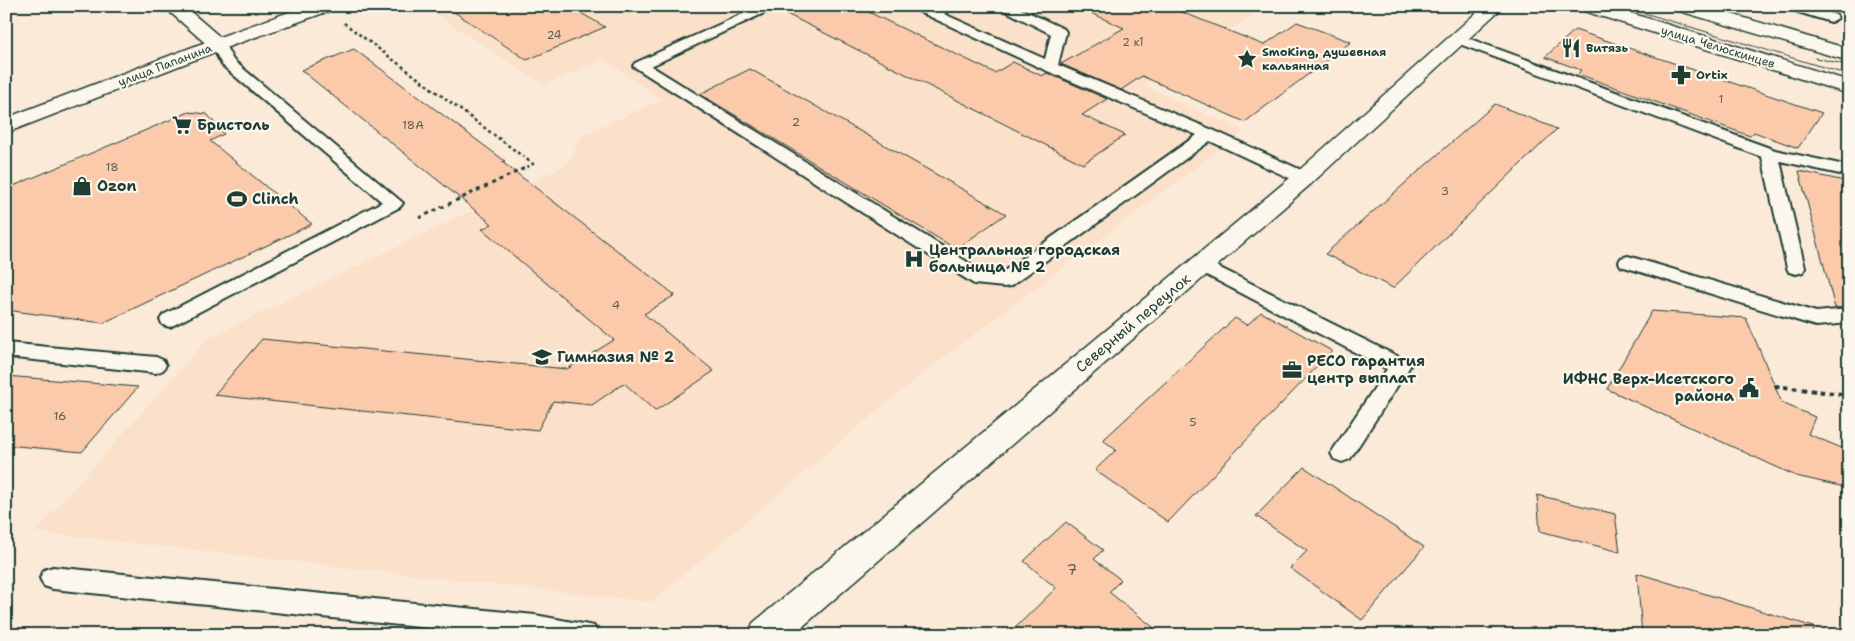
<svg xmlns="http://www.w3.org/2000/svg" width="1855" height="641" font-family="'Shantell Sans',sans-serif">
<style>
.built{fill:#fbe0ca}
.building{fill:#fbcaab;stroke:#1f3d34}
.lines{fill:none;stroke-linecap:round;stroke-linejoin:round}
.lane-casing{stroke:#1f3d34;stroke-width:4}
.street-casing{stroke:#1f3d34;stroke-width:3}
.secondary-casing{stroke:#1f3d34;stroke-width:3}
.primary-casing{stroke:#1f3d34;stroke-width:3}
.path-far2{stroke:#1f3d34;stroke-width:2.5;stroke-dasharray:3 3;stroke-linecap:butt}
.path-far1{stroke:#1f3d34;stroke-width:3;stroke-dasharray:4 4;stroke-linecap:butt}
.path{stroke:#1f3d34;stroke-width:4;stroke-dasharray:4.5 4.5;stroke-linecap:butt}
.lane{fill:#fbf7ec;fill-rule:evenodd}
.street{fill:#fbf7ec;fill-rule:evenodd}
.secondary{fill:#fbf7ec;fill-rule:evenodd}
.primary{fill:#fbf7ec;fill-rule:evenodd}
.tram{stroke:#1f3d34;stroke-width:1}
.labels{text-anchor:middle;stroke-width:4.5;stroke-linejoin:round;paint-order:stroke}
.far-number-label{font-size:11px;fill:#566052}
.far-street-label{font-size:12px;fill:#1f3d34;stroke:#fbf7ec}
.far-poi-label{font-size:12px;font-weight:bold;fill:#1f3d34;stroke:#fbf7ec;text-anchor:start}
.number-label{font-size:12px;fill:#566052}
.poi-label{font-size:15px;font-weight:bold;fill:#1f3d34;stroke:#fbf7ec;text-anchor:start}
.street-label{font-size:15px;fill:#1f3d34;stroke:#fbf7ec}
.near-number-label{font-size:15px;fill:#566052}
</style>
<rect width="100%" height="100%" fill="#fbead8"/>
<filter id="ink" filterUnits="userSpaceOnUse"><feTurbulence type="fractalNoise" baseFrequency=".02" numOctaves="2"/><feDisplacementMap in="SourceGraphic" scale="10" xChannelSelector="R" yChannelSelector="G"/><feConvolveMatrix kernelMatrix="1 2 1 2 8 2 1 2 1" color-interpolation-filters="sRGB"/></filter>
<g filter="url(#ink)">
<polygon class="built" points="424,6 1267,6 1143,86 1244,131 919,376 651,602 35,532 209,338 568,164 582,135 662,100 603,59 544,85"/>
<g class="building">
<polygon points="445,6 569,6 605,27 527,60"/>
<polygon points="781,6 856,6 995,73 1013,62 1042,76 1047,73 1107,99 1082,115 1125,135 1083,164 777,9"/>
<polygon points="1075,6 1167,6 1264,45 1297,22 1351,42 1245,122 1142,76 1121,90 1061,64 1124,28"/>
<polygon points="1575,30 1822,113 1798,148 1754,132 1750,136 1578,74 1581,70 1545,57"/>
<polygon points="354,49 505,161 502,162 675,295 644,314 714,371 655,411 624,383 592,405 553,401 538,430 214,395 262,339 567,369 614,340 482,229 492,224 301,70"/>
<polygon points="750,69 858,130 1006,214 956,249 700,94"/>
<polygon points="1495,104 1557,129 1393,288 1325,254"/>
<polygon points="189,112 207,114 224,134 210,141 312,224 103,323 6,310 6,189"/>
<polygon points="1799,171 1849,182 1849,307 1835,308"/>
<polygon points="1652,311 1746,318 1782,403 1815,417 1808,434 1849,451 1849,488 1796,476 1607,389"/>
<polygon points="1261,312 1332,351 1168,522 1095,470 1116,450 1103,440 1235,318 1247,325"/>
<polygon points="6,376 138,387 82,452 6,445"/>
<polygon points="1304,467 1424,547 1362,620 1290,568 1307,551 1256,516"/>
<polygon points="1537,495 1615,514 1620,552 1540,531"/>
<polygon points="1066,522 1103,550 1094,559 1121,580 1109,592 1163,635 1008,635 1056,588 1024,561"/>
<polygon points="1637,573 1814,627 1813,635 1642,635"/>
</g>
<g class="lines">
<defs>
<g id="lane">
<polygon points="760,6 779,6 651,66 985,273 1000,274 1197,135 1045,70 907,6 926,6 933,9 938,6 956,6 944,14 1045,59 1051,34 996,6 1015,6 1064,29 1066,32 1058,65 1215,131 1310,174 1313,178 1310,182 1298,182 1210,141 1011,286 1004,287 974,284 633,66 635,63"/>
<polygon points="1786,6 1808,6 1836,15 1838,18 1831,22 1788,9"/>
<polygon points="1459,35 1775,150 1849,166 1849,176 1780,161 1805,268 1803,272 1796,274 1789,272 1787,268 1762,157 1454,42 1452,39"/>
<polygon points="218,40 223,41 233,60 403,203 400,207 170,327 163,325 160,320 163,315 382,202 222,65 211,44"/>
<polygon points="1628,256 1816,312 1849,309 1849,323 1816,326 1809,324 1621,266 1619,262 1621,258"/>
<polygon points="1202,259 1407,361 1410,366 1407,371 1350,459 1342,462 1334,459 1331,453 1387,369 1195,269 1193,265 1195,261"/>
<polygon points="6,343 156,357 163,360 166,365 163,370 156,373 6,357"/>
<polygon points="53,567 535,615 594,626 598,635 495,635 53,589 44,586 40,578 44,570"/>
</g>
<g id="street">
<polygon points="163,6 184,6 228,44 225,48 211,48"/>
<polygon points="1484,6 1504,6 1312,183 793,635 748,635 753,623 1296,173"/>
</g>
<polygon id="secondary" points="306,6 334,6 332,10 225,48 6,133 6,118 211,40"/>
<g id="primary">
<polygon points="1579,6 1608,6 1849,81 1849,94 1581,10"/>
<polygon points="1674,6 1704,6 1849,49 1849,61 1676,10"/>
</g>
</defs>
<use href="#lane" class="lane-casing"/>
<use href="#street" class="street-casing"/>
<use href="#secondary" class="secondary-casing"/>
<use href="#primary" class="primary-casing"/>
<polyline class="path-far2" points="344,23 533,164 523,169"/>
<polyline class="path-far1" points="419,218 525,168"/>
<polyline class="path" points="1775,386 1849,395"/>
<use href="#lane" class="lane"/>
<use href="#street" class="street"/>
<use href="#secondary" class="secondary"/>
<use href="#primary" class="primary"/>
<g class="tram">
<polyline points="1621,6 1849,75"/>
<polyline points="1815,58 1849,65"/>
</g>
</g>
</g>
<defs>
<symbol id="restaurant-bare" viewBox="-9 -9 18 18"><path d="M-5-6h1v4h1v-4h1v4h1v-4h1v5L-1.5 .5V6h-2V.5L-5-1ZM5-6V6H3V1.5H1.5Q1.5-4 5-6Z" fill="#1f3d34" stroke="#fbf7ec" stroke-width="2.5" paint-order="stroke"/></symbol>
<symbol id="sight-bare" viewBox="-9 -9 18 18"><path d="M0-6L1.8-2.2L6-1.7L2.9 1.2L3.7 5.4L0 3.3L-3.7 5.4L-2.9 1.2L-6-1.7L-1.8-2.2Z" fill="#1f3d34" stroke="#fbf7ec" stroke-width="2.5" paint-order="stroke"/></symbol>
<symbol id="pharmacy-bare" viewBox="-9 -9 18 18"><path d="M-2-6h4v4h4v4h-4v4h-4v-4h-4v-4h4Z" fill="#1f3d34" stroke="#fbf7ec" stroke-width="2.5" paint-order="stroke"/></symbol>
<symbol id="supermarket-bare" viewBox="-9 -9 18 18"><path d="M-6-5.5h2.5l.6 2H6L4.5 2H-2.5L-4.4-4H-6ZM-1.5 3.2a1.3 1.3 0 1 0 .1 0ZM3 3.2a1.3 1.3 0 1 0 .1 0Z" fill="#1f3d34" stroke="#fbf7ec" stroke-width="2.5" paint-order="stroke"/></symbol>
<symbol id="shop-bare" viewBox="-9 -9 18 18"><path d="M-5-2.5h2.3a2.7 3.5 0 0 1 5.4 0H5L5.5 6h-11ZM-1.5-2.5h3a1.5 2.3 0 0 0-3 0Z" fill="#1f3d34" stroke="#fbf7ec" stroke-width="2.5" paint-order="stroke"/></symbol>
<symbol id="stadium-bare" viewBox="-9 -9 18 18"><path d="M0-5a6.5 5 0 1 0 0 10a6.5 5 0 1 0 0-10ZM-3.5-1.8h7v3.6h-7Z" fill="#1f3d34" stroke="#fbf7ec" stroke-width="2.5" paint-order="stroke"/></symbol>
<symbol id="hospital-bare" viewBox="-9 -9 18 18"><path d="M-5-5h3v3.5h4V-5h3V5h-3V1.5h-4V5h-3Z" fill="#1f3d34" stroke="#fbf7ec" stroke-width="2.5" paint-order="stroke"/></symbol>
<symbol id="school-bare" viewBox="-9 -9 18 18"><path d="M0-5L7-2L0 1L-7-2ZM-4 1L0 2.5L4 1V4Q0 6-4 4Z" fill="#1f3d34" stroke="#fbf7ec" stroke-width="2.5" paint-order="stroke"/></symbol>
<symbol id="office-bare" viewBox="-9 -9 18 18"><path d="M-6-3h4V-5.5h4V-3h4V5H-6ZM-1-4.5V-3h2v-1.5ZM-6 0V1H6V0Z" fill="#1f3d34" stroke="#fbf7ec" stroke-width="2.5" paint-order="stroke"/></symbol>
<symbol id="civic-bare" viewBox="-9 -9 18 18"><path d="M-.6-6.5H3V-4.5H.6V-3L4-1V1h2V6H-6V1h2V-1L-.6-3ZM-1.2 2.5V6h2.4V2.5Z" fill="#1f3d34" stroke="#fbf7ec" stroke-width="2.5" paint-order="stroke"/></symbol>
</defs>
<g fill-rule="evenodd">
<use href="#restaurant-bare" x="1557" y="34" width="28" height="28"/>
<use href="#sight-bare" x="1233" y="45" width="28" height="28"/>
<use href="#pharmacy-bare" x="1667" y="61" width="28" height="28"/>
<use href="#supermarket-bare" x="168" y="111" width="28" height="28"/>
<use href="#shop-bare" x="68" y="172" width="28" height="28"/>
<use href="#stadium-bare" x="223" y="185" width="28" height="28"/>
<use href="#hospital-bare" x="900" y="245" width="28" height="28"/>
<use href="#school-bare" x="528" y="343" width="28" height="28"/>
<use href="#office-bare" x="1278" y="356" width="28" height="28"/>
<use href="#civic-bare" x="1735" y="374" width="28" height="28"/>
</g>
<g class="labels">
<g class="far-number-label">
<text x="554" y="39">24</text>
<text x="1133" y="46">2 к1</text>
<text x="1721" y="103">1</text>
</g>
<g class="far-street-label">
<text transform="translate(1718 47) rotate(17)" y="4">улица Челюскинцев</text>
<text transform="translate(165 65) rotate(-21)" y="4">улица Папанина</text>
</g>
<g class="far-poi-label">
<text x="1586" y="52">Витязь</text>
<text x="1262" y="56">SmoKing, душевная<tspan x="1262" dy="14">кальянная</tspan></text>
<text x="1696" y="79">Ortix</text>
</g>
<g class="number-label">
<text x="796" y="126">2</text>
<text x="413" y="129">18А</text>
<text x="112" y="171">18</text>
<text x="1445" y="195">3</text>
<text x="616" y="309">4</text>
<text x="60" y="420">16</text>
<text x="1193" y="426">5</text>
</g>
<g class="poi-label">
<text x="197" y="130">Бристоль</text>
<text x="97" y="191">Ozon</text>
<text x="252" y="204">Clinch</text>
<text x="929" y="255">Центральная городская<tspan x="929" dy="17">больница № 2</tspan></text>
<text x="557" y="362">Гимназия № 2</text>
<text x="1307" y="366">РЕСО гарантия<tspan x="1307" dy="17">центр выплат</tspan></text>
<text x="1734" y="384" text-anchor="end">ИФНС Верх-Исетского<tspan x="1734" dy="17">района</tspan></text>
</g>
<g class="street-label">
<text transform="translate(1133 323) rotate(-40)" y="5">Северный переулок</text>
</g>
<g class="near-number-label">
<text x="1072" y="575">7</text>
</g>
</g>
<rect width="1855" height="641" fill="none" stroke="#fbf7ec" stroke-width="25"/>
<rect x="12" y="12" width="1830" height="616" fill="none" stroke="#1f3d34" stroke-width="2" filter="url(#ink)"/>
</svg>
